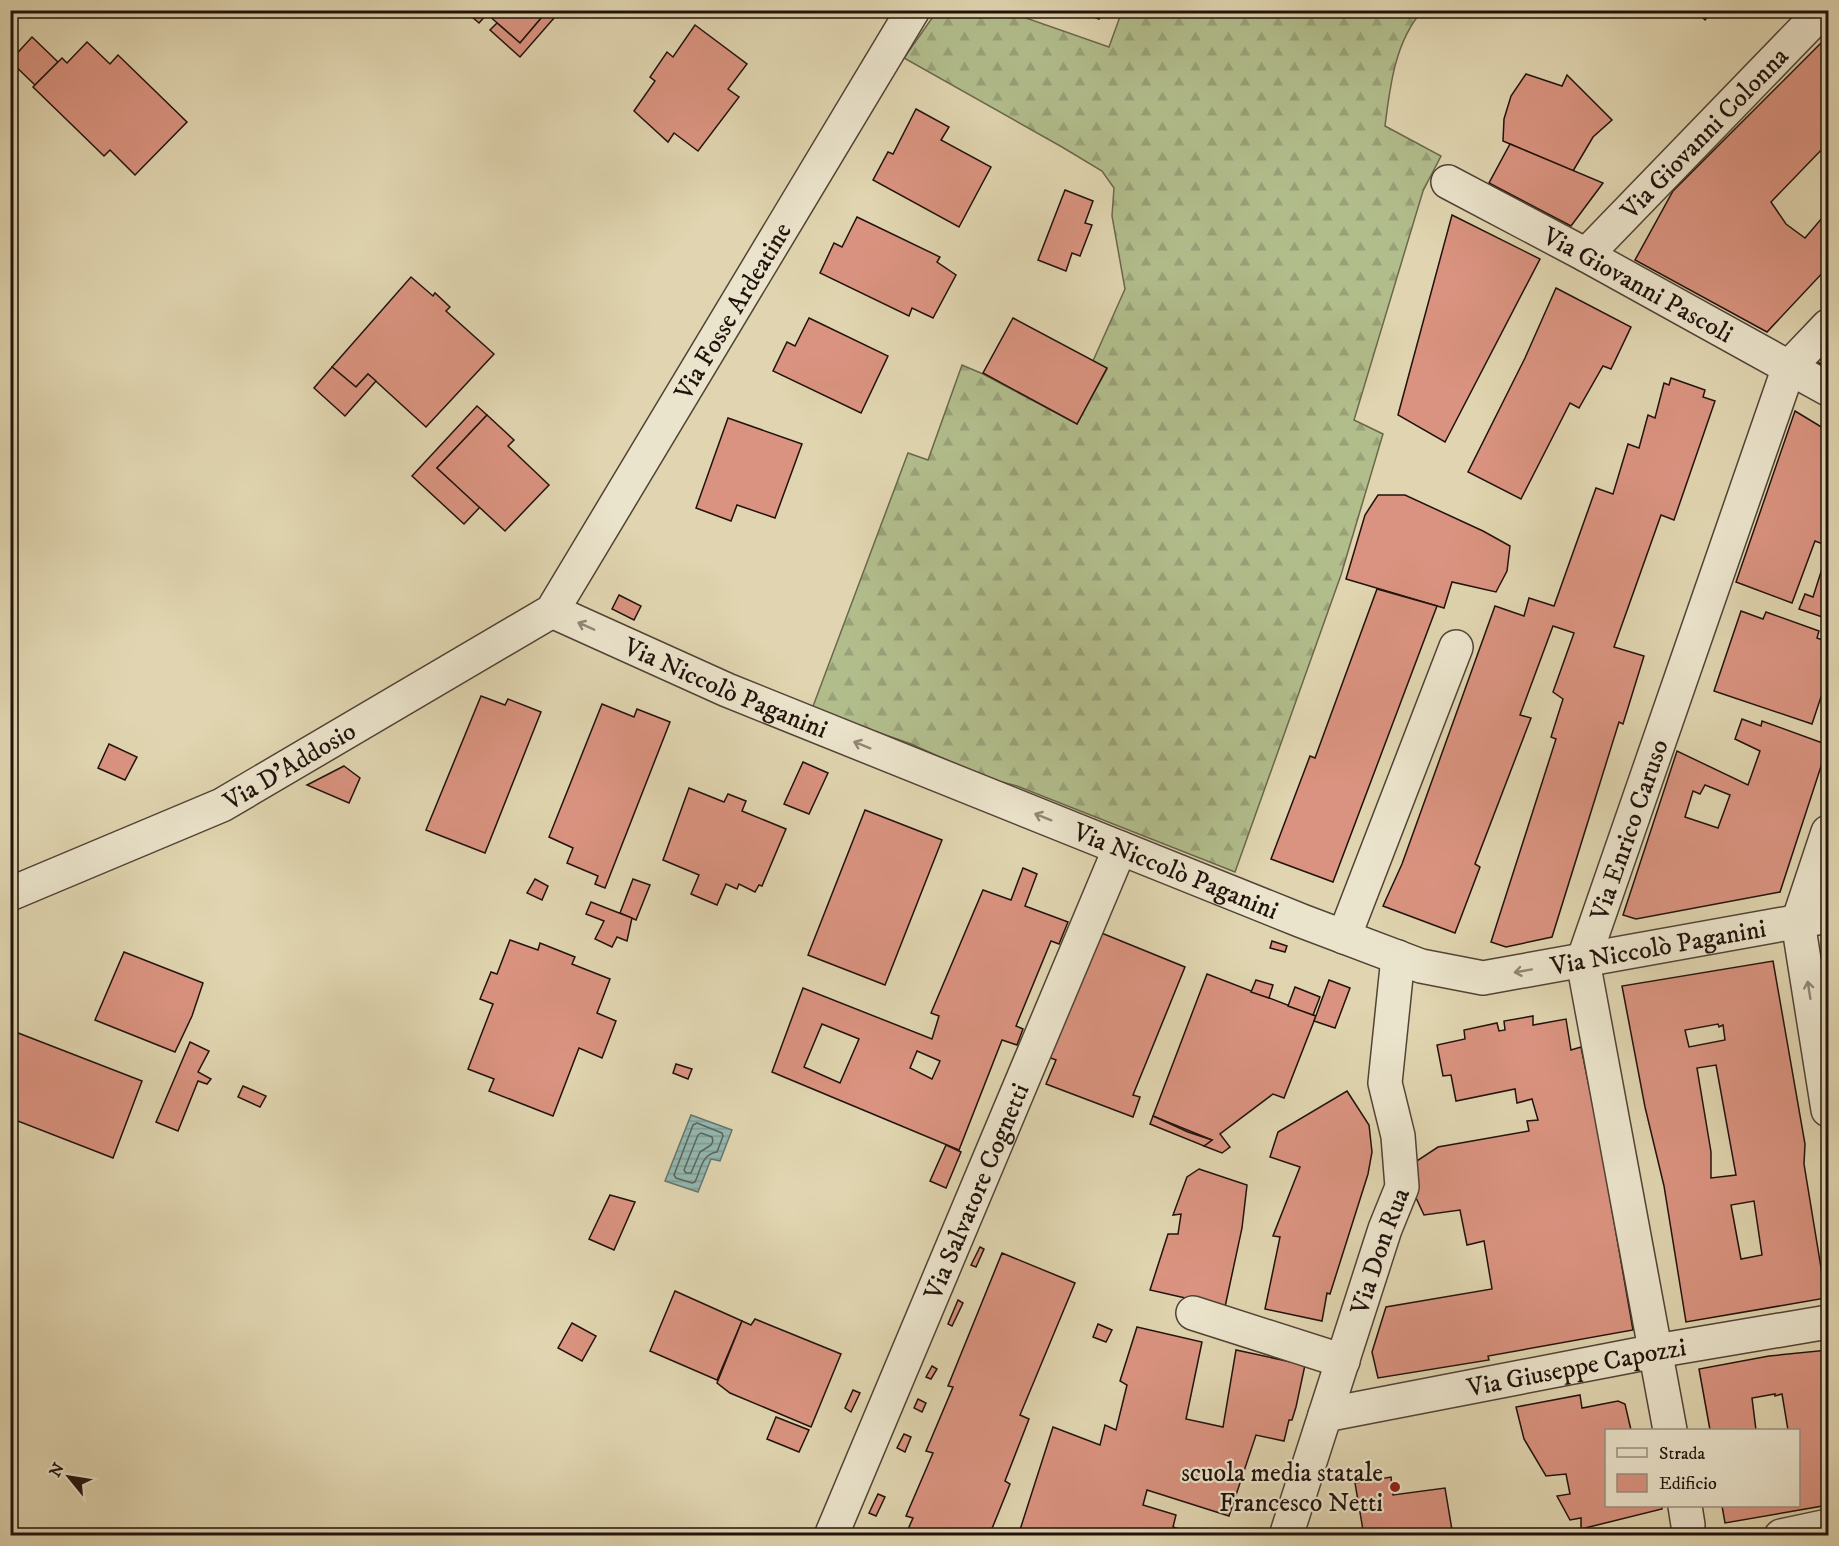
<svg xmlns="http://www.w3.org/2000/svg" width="1839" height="1546" font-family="'IM FELL DW Pica',serif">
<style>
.forest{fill:url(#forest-firs);stroke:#6a684c;stroke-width:1.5}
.water{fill:url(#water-rules);stroke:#66766f;stroke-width:1.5}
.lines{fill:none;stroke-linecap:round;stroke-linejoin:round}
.shore{stroke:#5a655e;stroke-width:1.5}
.building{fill:#da9380;stroke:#21120c;stroke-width:1.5;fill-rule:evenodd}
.street-casing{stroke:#514335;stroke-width:36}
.street{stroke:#ebe4cc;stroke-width:33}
.oneway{stroke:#908676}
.poi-dot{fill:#8f2418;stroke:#ebe4cc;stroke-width:2}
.labels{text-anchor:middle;stroke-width:4.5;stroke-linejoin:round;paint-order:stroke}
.street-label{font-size:26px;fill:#21120c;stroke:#ebe4cc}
.poi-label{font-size:26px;fill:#21120c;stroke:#ebe4cc;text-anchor:end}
</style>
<defs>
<pattern id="forest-firs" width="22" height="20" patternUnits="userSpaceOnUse" patternTransform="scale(1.5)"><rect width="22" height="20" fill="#b2bd8c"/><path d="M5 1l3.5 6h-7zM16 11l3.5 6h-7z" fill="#99a178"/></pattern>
<pattern id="water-rules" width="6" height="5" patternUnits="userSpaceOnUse" patternTransform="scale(1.5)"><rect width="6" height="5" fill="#94b8b1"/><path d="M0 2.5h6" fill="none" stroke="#7f9d97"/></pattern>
</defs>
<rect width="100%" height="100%" fill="#e0d5b0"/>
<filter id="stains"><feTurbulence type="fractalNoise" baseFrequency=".00333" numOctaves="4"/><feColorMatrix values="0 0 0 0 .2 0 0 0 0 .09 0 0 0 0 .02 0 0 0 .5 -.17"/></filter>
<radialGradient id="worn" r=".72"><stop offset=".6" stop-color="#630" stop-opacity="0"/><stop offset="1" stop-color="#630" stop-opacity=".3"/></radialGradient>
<path class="forest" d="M937,11H1006L1109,47L1122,11H1422C1395,42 1390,86 1385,126L1441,156L1423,191L1354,420L1383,434L1341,575L1235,872L1017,786L987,778L911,744L812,709L908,453L928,460L962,365L983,374L1077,424L1107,369L1093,361L1125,289L1112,216L1114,188L1102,171L1062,147L904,58Z"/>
<polygon class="water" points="691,1115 732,1130 720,1161 711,1159 698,1192 665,1181"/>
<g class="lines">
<g class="shore">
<path d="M697,1123L722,1133L723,1136L717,1152C702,1154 701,1169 695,1182L692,1183L676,1178L674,1175L693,1125Z"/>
<polygon points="701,1133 712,1137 713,1141 711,1145 700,1152 691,1173 686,1173 684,1170 698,1135"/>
</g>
</g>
<g class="building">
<polygon points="464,10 548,10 520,43 487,14 479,23"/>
<polygon points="548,10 561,10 520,57 490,30 497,23 520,43"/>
<polygon points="1075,10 1103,10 1099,19"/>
<polygon points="1695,10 1713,10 1705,20"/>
<polygon points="695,25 747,64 728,89 739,97 698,151 674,133 668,142 634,111 655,81 650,77 667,52 673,57"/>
<polygon points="1828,36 1828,143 1771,202 1786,224 1805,238 1828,211 1828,267 1767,332 1635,260 1673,191"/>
<polygon points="32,37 58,62 35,85 10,61"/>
<polygon points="87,42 110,64 118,55 187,122 135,175 110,150 104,156 33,87 62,58 67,63"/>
<polygon points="1526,74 1562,86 1567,75 1612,120 1593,137 1573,171 1503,141 1504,119 1511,96"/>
<polygon points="916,109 949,127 941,140 991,167 959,227 873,180 888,152 893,154"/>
<polygon points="1510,144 1603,183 1571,226 1489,183"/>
<polygon points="1065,190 1093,201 1085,223 1092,225 1080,256 1072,253 1066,271 1038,260"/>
<polygon points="1452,215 1540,259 1445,442 1398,415"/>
<polygon points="857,217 940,257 937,262 956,275 933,318 912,308 909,316 820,273 834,243 842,247"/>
<polygon points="411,277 433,296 435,293 450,307 446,311 494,354 426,427 368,374 356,387 332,367"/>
<polygon points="1556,288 1631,327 1611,369 1603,366 1579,408 1570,403 1521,499 1468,472 1525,358"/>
<polygon points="809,318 888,356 861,413 773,371 787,342 795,346"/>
<polygon points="1013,318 1107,368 1077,424 983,373"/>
<polygon points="1828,347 1828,368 1815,361"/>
<polygon points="332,367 356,387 368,374 376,381 345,416 314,388"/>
<polygon points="1671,378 1705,390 1703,397 1715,401 1674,520 1661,515 1614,647 1644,656 1623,724 1619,722 1552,937 1506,947 1491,942 1556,739 1551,737 1563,699 1553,692 1574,633 1553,626 1520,715 1531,718 1475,864 1480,867 1455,933 1383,906 1402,864 1495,606 1524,616 1529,598 1554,606 1596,488 1613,494 1628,444 1639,448 1648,415 1655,418 1664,383 1669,385"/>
<polygon points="477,406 487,415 437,468 480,507 464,524 412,476"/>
<polygon points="1795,411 1828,431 1828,546 1815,541 1792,603 1736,582"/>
<polygon points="487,415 514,440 508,446 549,485 505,531 437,468"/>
<polygon points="728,418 802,444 775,518 737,505 731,521 696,508"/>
<polygon points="1378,495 1405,495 1483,531 1510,546 1507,571 1496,592 1452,582 1444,608 1346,579 1365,515"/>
<polygon points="1828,550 1828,619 1799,609 1805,594 1813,597"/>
<polygon points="1377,589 1437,606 1333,882 1271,859 1310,756 1315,758"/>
<polygon points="619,595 641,606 634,620 612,609"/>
<polygon points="1741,611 1763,619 1766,612 1819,631 1817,638 1828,642 1828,676 1812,724 1714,691"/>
<polygon points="481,696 505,705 508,699 541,712 485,853 426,830"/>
<polygon points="602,704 634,717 637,709 670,722 605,888 595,884 598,876 567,863 573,848 549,837"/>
<path d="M1742,719L1761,726L1762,721L1828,745L1780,892L1636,919L1623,915L1677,751L1748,785L1760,751L1735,739ZM1705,785L1730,795L1718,828L1685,817L1693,791L1700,794Z"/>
<polygon points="109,744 137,757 125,780 98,768"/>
<polygon points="803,762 828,773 809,814 784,804"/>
<polygon points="344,766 360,778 349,803 307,785"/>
<polygon points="689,788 724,802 728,794 746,801 742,811 786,829 762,886 759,885 755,892 739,884 737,889 726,884 717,905 691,894 699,875 663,860"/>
<polygon points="865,810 942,840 885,985 808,955"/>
<path d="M1023,868L1037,874L1025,906L1068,922L1059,944L1051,941L1016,1026L1023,1029L1017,1045L1002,1040L959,1150L772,1072L803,988L932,1039L939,1016L931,1013L983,890L1011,900ZM822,1024L859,1039L840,1083L804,1067ZM917,1051L940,1061L932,1079L910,1068Z"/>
<polygon points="535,879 548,886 542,900 527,893"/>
<polygon points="633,879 650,885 636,920 620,913"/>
<polygon points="591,902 632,918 627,941 617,937 612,947 595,939 604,921 586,914"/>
<polygon points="1099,932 1185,967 1133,1095 1140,1097 1133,1117 1046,1084 1056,1060 1048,1057"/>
<polygon points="510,940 538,950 540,943 575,957 572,964 610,979 597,1013 616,1021 602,1058 579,1048 553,1116 489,1091 494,1079 468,1069 493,1004 480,999 491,972 497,974"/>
<polygon points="1272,941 1287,946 1285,952 1270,948"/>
<polygon points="124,952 203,983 192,1016 175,1052 95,1020"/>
<path d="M1773,961L1805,1144L1804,1164L1826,1298L1686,1322L1664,1186L1645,1107L1622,986ZM1718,1024L1719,1027L1723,1025L1725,1040L1689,1047L1685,1030ZM1716,1065L1736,1175L1711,1178V1152L1697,1068ZM1754,1201L1762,1255L1741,1259L1731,1205Z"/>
<polygon points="1207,974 1316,1016 1284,1098 1273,1094 1220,1134 1230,1147 1222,1153 1204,1146 1212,1140 1153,1116"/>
<polygon points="1256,980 1273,985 1269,998 1251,992"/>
<polygon points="1329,980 1350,988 1335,1028 1314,1021"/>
<polygon points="1295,987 1320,997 1313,1015 1288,1006"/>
<polygon points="1533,1016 1533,1025 1566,1019 1571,1050 1581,1047 1599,1135 1633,1330 1488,1356 1489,1360 1378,1378 1372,1352 1386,1307 1492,1289 1484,1241 1467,1245 1460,1210 1424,1215 1403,1170 1438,1147 1529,1131 1527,1121 1538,1120 1532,1099 1517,1103 1515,1089 1456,1101 1451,1075 1443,1076 1437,1045 1465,1039 1464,1030 1497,1023 1499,1031 1505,1030 1504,1021"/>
<polygon points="13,1031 142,1081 113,1158 10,1118 10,1037"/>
<polygon points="190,1042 209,1051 198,1072 211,1079 207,1084 198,1081 178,1131 156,1122"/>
<polygon points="676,1064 692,1069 688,1079 673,1073"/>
<polygon points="243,1086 266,1096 260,1107 238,1097"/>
<polygon points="1347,1091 1369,1125 1372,1152 1368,1174 1330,1294 1327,1293 1322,1321 1265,1309 1280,1237 1273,1236 1300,1167 1270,1157 1278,1132"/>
<polygon points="1153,1116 1188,1132 1212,1140 1204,1146 1150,1124"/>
<polygon points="946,1145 961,1152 946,1188 930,1181"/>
<polygon points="1199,1169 1247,1185 1242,1228 1225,1307 1150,1290 1168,1234 1178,1234 1181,1214 1173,1215 1187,1177"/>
<polygon points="610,1195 635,1202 614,1250 589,1239"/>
<polygon points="980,1247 984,1249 976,1267 971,1265"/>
<polygon points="1002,1253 1075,1283 1020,1415 1029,1419 1005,1481 1010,1484 989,1536 905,1536 913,1518 906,1516 933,1453 926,1451 953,1387 948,1386"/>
<polygon points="675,1291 742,1321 717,1380 650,1351"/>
<polygon points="958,1300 963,1303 952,1326 948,1324"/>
<polygon points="755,1319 841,1354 811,1427 730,1393 717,1383 742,1321 751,1325"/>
<polygon points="572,1323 596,1336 582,1361 558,1348"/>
<polygon points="1098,1324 1112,1330 1106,1342 1093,1337"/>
<polygon points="1137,1327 1202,1342 1186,1419 1223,1427 1236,1350 1305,1365 1296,1407 1292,1420 1289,1420 1284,1441 1256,1435 1229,1516 1147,1490 1143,1505 1176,1515 1173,1527 1196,1534 1195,1536 1018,1536 1053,1427 1100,1445 1105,1425 1116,1430 1127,1385 1120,1381"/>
<polygon points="1828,1350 1828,1505 1725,1523 1722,1506 1798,1506 1798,1430 1788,1430 1782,1394 1775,1396 1775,1394 1752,1398 1756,1430 1710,1430 1699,1369 1769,1356"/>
<polygon points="932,1366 937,1369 931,1379 926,1377"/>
<polygon points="853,1390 860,1393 851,1412 845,1408"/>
<polygon points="1580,1395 1582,1408 1618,1401 1625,1404 1631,1430 1606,1430 1606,1506 1662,1506 1662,1509 1581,1529 1581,1518 1570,1520 1557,1496 1570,1494 1566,1474 1546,1476 1524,1439 1516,1407"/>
<polygon points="918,1399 926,1403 922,1412 914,1408"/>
<polygon points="776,1417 809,1430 799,1452 767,1439"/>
<polygon points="904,1434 911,1437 905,1452 897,1448"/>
<polygon points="1391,1477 1393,1495 1445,1488 1453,1536 1364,1536 1355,1483"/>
<polygon points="878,1494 885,1497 876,1516 869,1513"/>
</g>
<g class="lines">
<defs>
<g id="street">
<path id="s1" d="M1448,182L1586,255L1828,389"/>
<path id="s2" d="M1586,255L1823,10"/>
<path id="s3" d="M552,611L727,690L1302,921L1421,966L1483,978L1828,916"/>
<polyline points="1828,832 1798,922 1828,1110"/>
<path id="s4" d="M10,894L222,805L552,611L913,10"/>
<polyline points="1344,937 1456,647"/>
<polyline points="1193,1313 1343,1361"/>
<path id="s5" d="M1325,1415L1656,1351L1828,1322"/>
<path id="s6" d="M1670,1430L1583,961L1789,367L1828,326"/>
<polyline points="1685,1506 1688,1525"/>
<path id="s7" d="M831,1536L1120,848"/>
<path id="s8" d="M1286,1536L1385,1229L1402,1187L1398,1136L1385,1083L1398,957"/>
<polyline points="1781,1536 1828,1526"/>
</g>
</defs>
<use href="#street" class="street-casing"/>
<use href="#street" class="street"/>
</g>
<defs><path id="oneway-shaft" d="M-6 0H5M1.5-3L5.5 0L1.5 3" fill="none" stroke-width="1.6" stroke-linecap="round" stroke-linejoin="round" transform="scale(1.5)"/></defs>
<g class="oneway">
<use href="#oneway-shaft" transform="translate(586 626) rotate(-156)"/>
<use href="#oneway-shaft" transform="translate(862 745) rotate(-158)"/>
<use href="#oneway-shaft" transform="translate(1043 817) rotate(-158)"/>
<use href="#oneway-shaft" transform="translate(1523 971) rotate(170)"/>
<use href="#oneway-shaft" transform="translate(1809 990) rotate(-99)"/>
</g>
<circle class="poi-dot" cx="1395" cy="1487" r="6"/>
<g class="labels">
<g class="street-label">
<text dy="9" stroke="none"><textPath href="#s2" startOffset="170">Via Giovanni Colonna</textPath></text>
<text dy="9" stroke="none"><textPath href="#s1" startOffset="216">Via Giovanni Pascoli</textPath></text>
<text dy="9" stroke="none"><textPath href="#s4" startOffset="963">Via Fosse Ardeatine</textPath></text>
<text dy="9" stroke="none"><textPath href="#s3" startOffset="190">Via Niccolò Paganini</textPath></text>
<text dy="9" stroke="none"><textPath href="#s4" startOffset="308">Via D'Addosio</textPath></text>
<text dy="9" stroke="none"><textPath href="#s6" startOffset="616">Via Enrico Caruso</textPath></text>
<text dy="9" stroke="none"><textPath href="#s3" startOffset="676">Via Niccolò Paganini</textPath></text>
<text dy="9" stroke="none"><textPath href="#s3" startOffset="1180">Via Niccolò Paganini</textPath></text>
<text dy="9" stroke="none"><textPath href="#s7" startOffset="374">Via Salvatore Cognetti</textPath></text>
<text dy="9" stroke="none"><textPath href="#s8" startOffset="300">Via Don Rua</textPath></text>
<text dy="9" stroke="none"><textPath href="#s5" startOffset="256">Via Giuseppe Capozzi</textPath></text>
</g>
<g class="poi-label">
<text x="1383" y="1481">scuola media statale<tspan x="1383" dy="30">Francesco Netti</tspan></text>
</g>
</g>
<rect width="1839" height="1546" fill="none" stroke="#e0d5b0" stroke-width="36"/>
<rect x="12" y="12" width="1815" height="1522" fill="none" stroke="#21120c" stroke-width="3"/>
<rect x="18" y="18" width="1803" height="1510" fill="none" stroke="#21120c" stroke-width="1.5"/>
<rect x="1605" y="1429" width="195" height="78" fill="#ebe4cc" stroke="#9a907f" stroke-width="1.5"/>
<rect x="1617" y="1448" width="30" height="9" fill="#ebe4cc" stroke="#9a907f" stroke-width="1.5"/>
<text x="1659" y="1459" font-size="18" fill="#21120c">Strada</text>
<rect x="1617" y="1474" width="30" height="18" fill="#da9380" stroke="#9a907f" stroke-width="1.5"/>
<text x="1659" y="1489" font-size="18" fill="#21120c">Edificio</text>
<g transform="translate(69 1477) rotate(300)" stroke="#ebe4cc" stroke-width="4.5" paint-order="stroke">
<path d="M0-4.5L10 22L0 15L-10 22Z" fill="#21120c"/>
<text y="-9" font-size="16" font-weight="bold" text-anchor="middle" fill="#21120c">N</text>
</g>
<rect width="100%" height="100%" filter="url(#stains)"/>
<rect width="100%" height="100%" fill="url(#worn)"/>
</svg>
